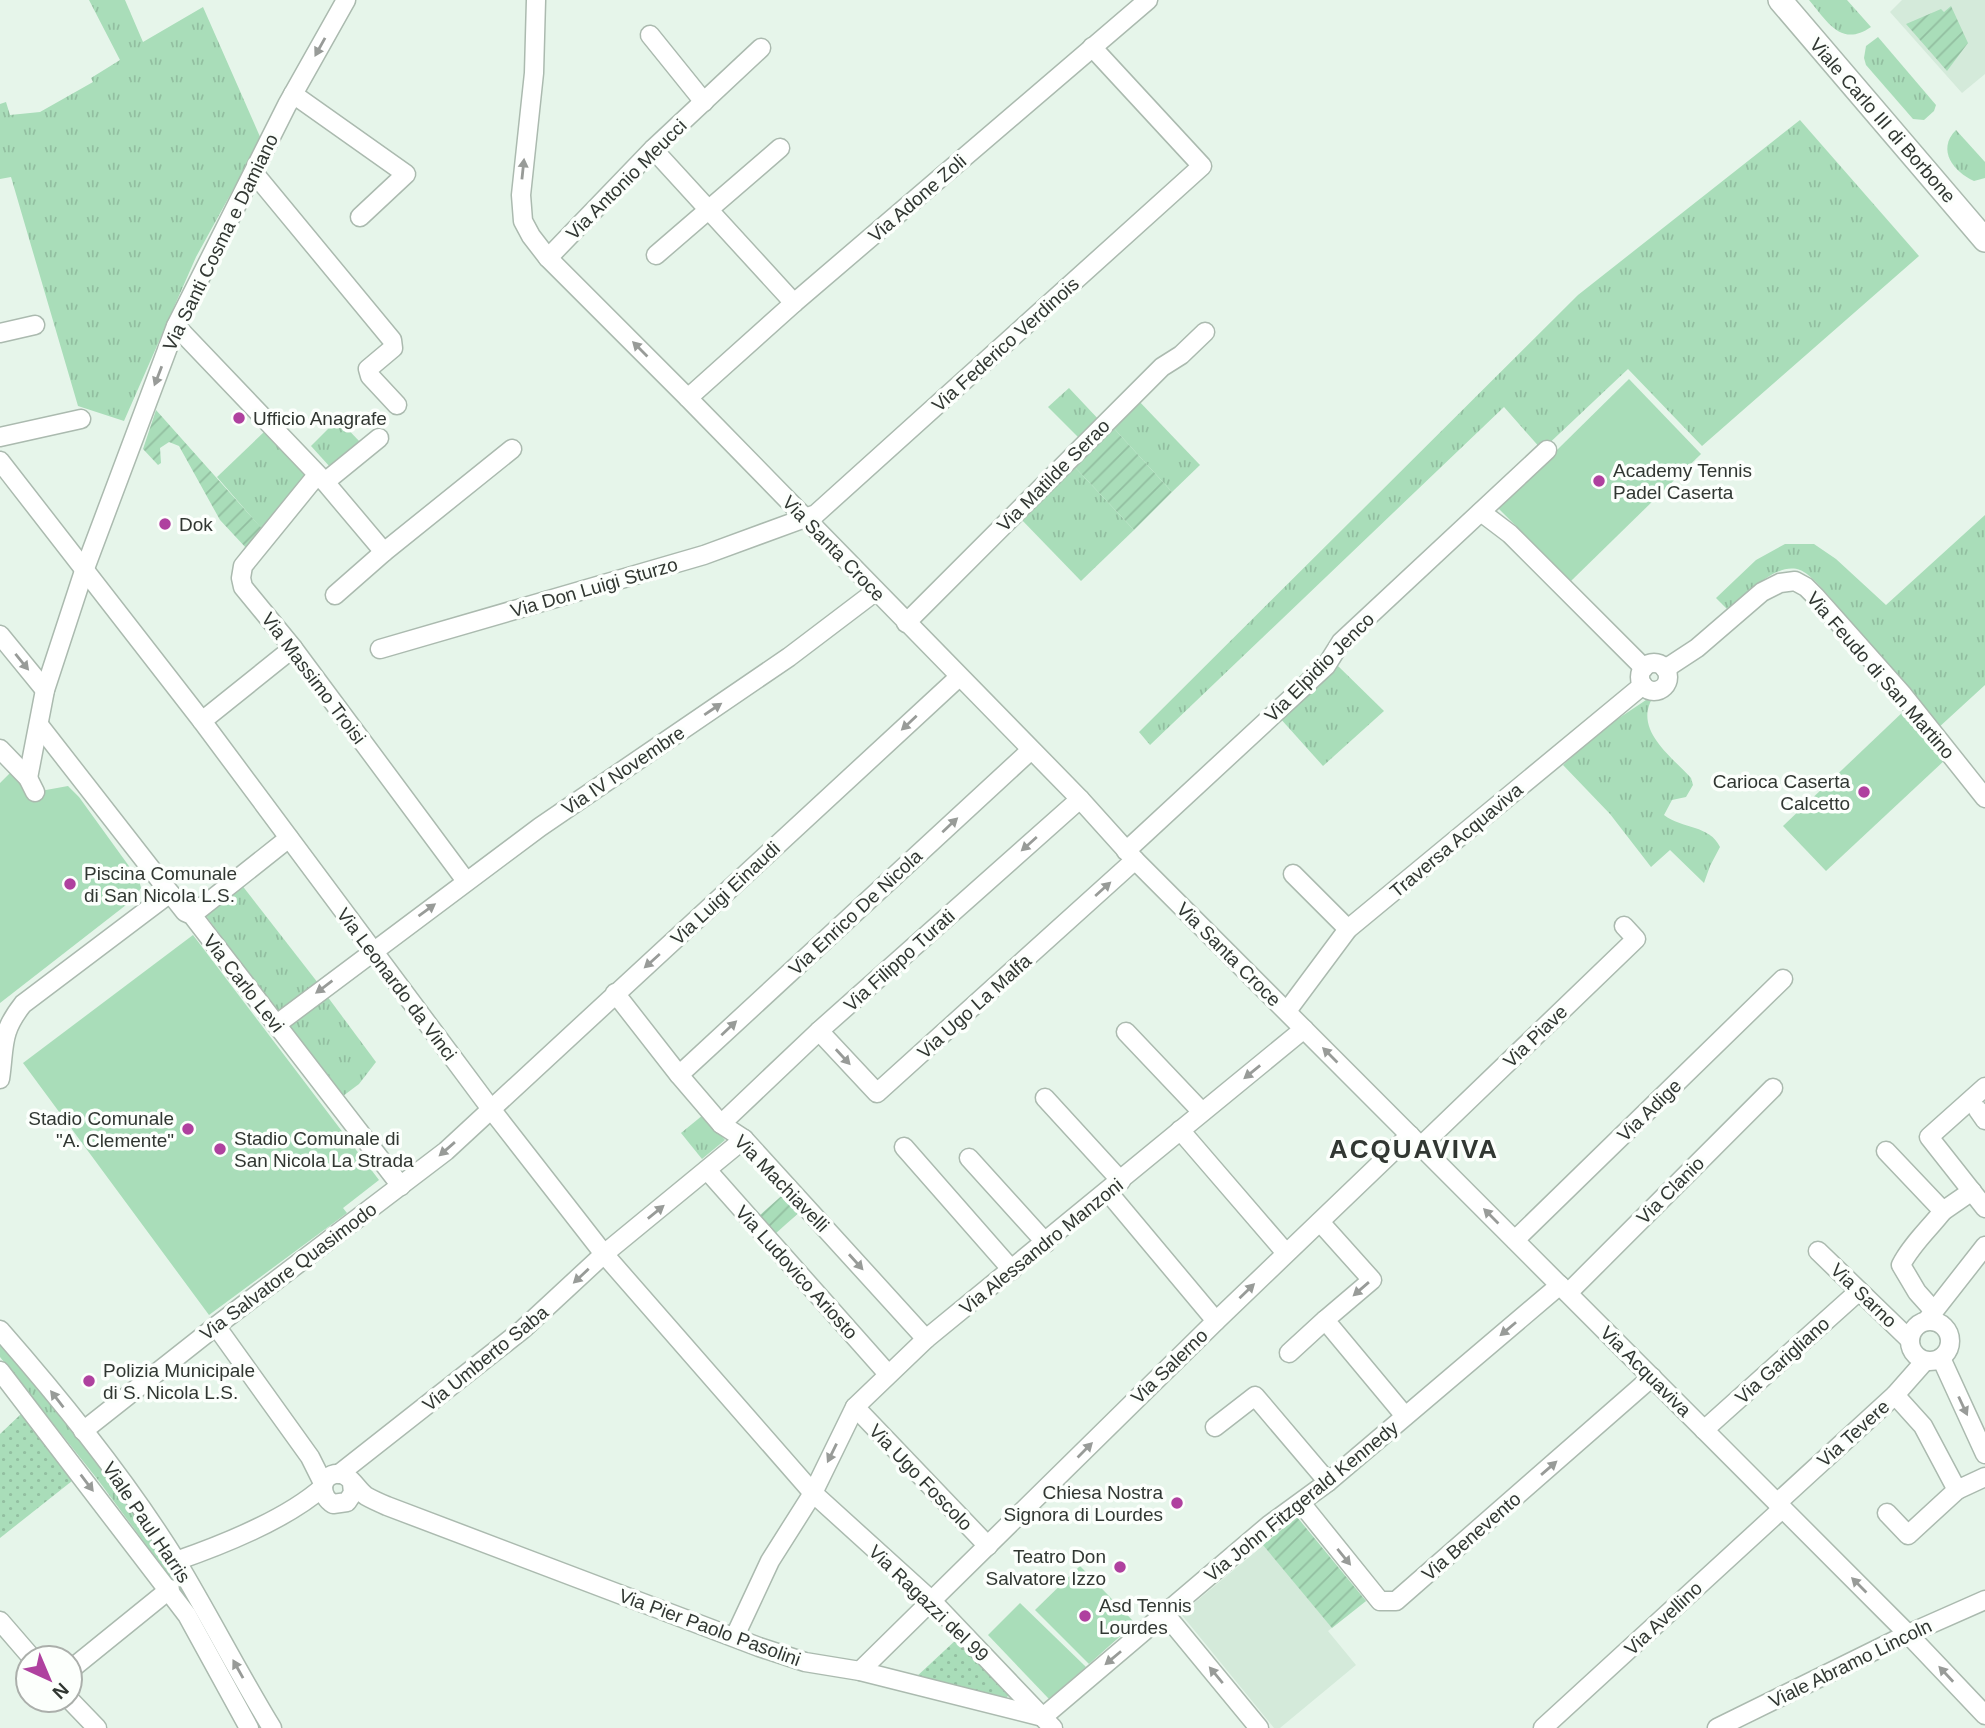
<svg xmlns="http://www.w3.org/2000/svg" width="1985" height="1728" font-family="Helvetica,sans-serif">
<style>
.built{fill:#d4eada}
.grass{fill:url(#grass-tufts)}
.park{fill:url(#park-dots)}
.garden{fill:url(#garden-furrows)}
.pitch{fill:#a9ddb9}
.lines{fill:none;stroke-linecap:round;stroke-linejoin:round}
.minor-casing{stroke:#abbaaf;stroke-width:21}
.major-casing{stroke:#abbaaf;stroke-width:26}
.minor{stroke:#fff;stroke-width:18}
.major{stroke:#fff;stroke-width:23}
.oneway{fill:#989b98}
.poi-dot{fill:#af419f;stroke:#fcfffc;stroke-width:2.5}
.labels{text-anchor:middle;stroke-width:7;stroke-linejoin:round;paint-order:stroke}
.street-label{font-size:19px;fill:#313732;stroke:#fcfffc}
.poi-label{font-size:19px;fill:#313732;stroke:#fcfffc;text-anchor:start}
.district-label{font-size:26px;font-weight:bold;letter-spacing:2px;fill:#313732;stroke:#fcfffc}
</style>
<defs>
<pattern id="grass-tufts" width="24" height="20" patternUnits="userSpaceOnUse" patternTransform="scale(1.75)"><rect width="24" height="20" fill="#a9ddb9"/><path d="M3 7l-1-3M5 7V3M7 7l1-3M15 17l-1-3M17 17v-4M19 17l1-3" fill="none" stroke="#92bea0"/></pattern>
<pattern id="park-dots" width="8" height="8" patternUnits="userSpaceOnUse" patternTransform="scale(1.75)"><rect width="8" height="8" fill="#a9ddb9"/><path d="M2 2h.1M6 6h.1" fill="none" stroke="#92bea0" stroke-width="1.8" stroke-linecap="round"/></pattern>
<pattern id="garden-furrows" width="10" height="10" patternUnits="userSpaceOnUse" patternTransform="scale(1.75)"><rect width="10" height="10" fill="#a9ddb9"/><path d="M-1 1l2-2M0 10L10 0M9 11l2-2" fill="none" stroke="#92bea0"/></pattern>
</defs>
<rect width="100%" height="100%" fill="#e6f5ea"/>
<g class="built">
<polygon points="1902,0 1985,0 1985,74 1962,93 1890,12"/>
<polygon points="1297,1517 1366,1601 1328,1631 1356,1665 1280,1728 1274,1728 1181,1614"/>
</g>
<g class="grass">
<polygon points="89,0 125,0 143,42 203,7 261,139 196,257 124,421 78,406 11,177 0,179 0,104 6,102 10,115 40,112 93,82 91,78 120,60"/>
<path d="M1809,0H1847L1871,27C1841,48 1827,21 1809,0Z"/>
<polygon points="1878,37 1936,105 1934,111 1924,120 1913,119 1866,65 1864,58 1866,46"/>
<polygon points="1800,120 1919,256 1702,446 1628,369 1542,450 1504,407 1150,745 1139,732 1578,295"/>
<path d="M1956,130L1985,162V178L1974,181C1954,172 1936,150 1956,130Z"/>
<polygon points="1069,388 1101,422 1082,441 1048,407"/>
<polygon points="1136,398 1200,465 1172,492 1110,424"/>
<polygon points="338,419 361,443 330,467 311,446"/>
<polygon points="264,432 305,475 261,528 217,477"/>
<polygon points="1071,463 1134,530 1081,581 1018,516"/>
<path d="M1985,515V685L1937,729C1917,706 1897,683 1878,659C1863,640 1819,577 1800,570C1776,561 1745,596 1729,611L1716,598L1756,560L1785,544H1814L1836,559L1886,605Z"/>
<polygon points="1337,665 1384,711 1323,766 1279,717"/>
<path d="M1655,694C1631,728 1669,754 1691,778L1693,785L1686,797L1672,800L1664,815C1682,829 1710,825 1720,847L1710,866L1704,883L1670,850L1651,867L1610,814L1563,765L1604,728Z"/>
<polygon points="241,884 318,983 279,1013 203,912"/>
<polygon points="327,996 376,1062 359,1084 343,1096 288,1025"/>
<polygon points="703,1115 725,1140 702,1159 681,1133"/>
<polygon points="0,1339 90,1447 158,1543 264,1728 258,1728 190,1604 98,1480 0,1357"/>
</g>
<g class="park">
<polygon points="21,1414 72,1481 0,1538 0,1434"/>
<polygon points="958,1638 1010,1694 1005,1699 915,1678"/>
</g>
<g class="garden">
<polygon points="1951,6 1968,43 1947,71 1906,24 1941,9 1944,12"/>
<polygon points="156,410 264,531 247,549 220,520 179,446 169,442 160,448 161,463 158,465 143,449"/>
<polygon points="1110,424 1172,492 1134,530 1071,463"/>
<polygon points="787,1191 803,1209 775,1234 759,1216"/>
<polygon points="1297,1517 1366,1601 1332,1628 1263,1545"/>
</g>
<g class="pitch">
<polygon points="1629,379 1701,454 1571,581 1498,508"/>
<polygon points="1906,709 1946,759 1826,871 1783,826"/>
<polygon points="12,771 35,792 68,786 79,797 139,880 141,888 135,898 0,1003 0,783"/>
<polygon points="193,935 379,1180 343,1208 347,1213 209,1315 23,1063"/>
<polygon points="1080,1566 1135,1623 1089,1664 1035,1610"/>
<polygon points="1020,1603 1086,1667 1049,1699 988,1635"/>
</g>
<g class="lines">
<defs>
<g id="minor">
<polyline points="536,0 534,73 521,195 523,221 531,236 548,258 688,398 1080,799 1135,860 1908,1634 1985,1715"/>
<polyline points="650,35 704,102"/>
<polyline points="293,94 406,174 360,217"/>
<polyline points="653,149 794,303"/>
<polyline points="254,173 392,340 393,348 368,369 370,376 397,405"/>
<polyline points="656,255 780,148"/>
<polyline points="548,258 653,149 761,48"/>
<polyline points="176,326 325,482 384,552"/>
<polyline points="0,333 35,325"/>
<polyline points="688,398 794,303 1148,0"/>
<polyline points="0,437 81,419"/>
<polyline points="0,461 202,721 491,1109 604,1254 813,1493 931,1600 1053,1728"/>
<polyline points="317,475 243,566 241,578 243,587 293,648 466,881"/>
<polyline points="325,482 379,438"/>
<polyline points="1481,512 1510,534 1644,668"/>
<polyline points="335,595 384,552 512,449"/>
<polyline points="906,623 1162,367 1181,355 1205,332"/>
<polyline points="0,635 45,690"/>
<polyline points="380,649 704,555 816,514 1202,166 1092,47"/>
<circle cx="1654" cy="677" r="14"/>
<polyline points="1665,669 1697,648 1762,592 1780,583 1795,581 1806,587 1815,596 1903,695 1985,798"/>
<polyline points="202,721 293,648"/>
<polyline points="39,725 170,893"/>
<polyline points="0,749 28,778 35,792"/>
<polyline points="28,778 45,690 84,571 176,326 287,105 346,0"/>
<polyline points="1126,851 1326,666 1341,642 1547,450"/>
<polyline points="1293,874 1348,929"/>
<polyline points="192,915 289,838"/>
<polyline points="615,993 679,1075 721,1124 744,1139 926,1339"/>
<polyline points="1287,1011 1348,929 1643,685"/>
<polyline points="277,1024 540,827 789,657 876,591"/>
<polyline points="819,1031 877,1093 1135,860"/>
<polyline points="1126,1032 1202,1112"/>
<polyline points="679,1075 1031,750"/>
<path d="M0,1079C5,1045 0,1033 23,1004L170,893L185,912L192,915L401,1186"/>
<polyline points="1985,1087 1929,1137 1985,1208"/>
<polyline points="1045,1098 1121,1181"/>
<polyline points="1978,1110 1985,1120"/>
<polyline points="721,1124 819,1031 1080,799"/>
<polyline points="1180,1130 1286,1253"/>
<polyline points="1421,1146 1636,939 1624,926"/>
<polyline points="904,1147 1012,1270"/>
<polyline points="1886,1151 1943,1211 1972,1191"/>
<polyline points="969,1158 1046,1243"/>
<polyline points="707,1170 888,1374"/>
<polyline points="1108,1192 1216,1321"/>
<polyline points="1320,1222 1372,1280 1325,1320 1405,1416"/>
<polyline points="1515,1240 1783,979"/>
<polyline points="1818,1251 1910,1340"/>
<polyline points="1568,1293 1773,1088"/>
<path d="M1934,1311L1917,1292L1901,1265C1911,1245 1929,1229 1943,1211"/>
<polyline points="1927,1320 1985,1246"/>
<circle cx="1930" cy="1341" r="20"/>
<polyline points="216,1326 310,1457 323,1483"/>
<path d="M0,1330C64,1403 126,1480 177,1562C210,1617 239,1674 272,1728"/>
<polyline points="1289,1353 1325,1320"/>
<polyline points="1941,1358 1985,1454"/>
<polyline points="0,1371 187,1615 249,1728"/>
<polyline points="1895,1395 1923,1426 1957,1490 1985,1477"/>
<polyline points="855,1407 988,1546"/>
<polyline points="1215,1427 1255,1396 1328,1482"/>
<polyline points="1704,1430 1859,1291"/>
<polyline points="83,1431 216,1326 446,1151 959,677"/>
<polyline points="339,1474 522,1330 604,1254 744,1139"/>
<path d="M352,1483L353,1493L347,1502L333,1504C321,1497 318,1478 335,1474C349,1471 356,1489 366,1496C373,1500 380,1503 387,1506L759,1647L805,1662L860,1671L1043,1717"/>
<polyline points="1301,1503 1380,1601 1396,1601 1652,1377"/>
<polyline points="1777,1503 1895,1395 1925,1361"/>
<polyline points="1887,1513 1908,1535 1957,1490"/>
<path d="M176,1561C222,1545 287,1519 323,1487"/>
<polyline points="1165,1614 1259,1728"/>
<polyline points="0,1621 32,1658"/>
<polyline points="735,1636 770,1561 813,1493 855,1407 926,1339 1304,1029"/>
<polyline points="70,1670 170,1589"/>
<polyline points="860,1671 1216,1321 1410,1135"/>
<polyline points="70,1700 97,1728"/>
<polyline points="1043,1717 1269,1525 1328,1482 1560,1285"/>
<polyline points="1543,1728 1782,1509"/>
<polyline points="1717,1728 1908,1634 1985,1600"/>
</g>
<polyline id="major" points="1780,0 1985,240"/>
</defs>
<use href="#minor" class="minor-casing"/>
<use href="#major" class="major-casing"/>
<use href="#minor" class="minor"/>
<use href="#major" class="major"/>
</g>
<defs><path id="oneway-solid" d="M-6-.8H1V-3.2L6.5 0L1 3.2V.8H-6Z" transform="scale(1.75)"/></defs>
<g class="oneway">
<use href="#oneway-solid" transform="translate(320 47) rotate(119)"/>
<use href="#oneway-solid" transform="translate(523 169) rotate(-84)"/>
<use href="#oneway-solid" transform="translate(640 349) rotate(-135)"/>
<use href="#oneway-solid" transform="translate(158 376) rotate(111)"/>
<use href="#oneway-solid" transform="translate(22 662) rotate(51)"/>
<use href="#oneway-solid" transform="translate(713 709) rotate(-34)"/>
<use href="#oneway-solid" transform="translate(909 723) rotate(137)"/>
<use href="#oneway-solid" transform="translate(950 825) rotate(-43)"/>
<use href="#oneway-solid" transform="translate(1029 844) rotate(138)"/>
<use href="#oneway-solid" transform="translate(1103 889) rotate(-42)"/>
<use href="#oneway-solid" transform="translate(427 910) rotate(-36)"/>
<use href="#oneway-solid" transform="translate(652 961) rotate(138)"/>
<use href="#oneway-solid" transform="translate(324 987) rotate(143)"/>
<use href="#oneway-solid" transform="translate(729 1028) rotate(-43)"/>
<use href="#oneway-solid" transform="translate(1330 1055) rotate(-135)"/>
<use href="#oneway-solid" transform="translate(843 1057) rotate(47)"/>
<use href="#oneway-solid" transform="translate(1252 1072) rotate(141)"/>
<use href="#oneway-solid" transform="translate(447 1149) rotate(139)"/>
<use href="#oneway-solid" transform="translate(656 1212) rotate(-39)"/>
<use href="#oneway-solid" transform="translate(1491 1216) rotate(-135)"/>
<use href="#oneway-solid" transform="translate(856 1262) rotate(48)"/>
<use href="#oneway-solid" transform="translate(581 1276) rotate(137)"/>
<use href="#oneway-solid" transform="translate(1361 1289) rotate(139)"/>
<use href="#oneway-solid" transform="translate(1247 1291) rotate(-44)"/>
<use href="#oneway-solid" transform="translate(1508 1329) rotate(140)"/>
<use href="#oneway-solid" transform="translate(57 1399) rotate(-128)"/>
<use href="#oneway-solid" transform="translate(1963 1406) rotate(65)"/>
<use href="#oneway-solid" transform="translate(1085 1450) rotate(-45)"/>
<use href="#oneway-solid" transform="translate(832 1453) rotate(116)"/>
<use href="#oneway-solid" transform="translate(1549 1468) rotate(-41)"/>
<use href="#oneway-solid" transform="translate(87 1483) rotate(53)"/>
<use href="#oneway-solid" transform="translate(1344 1557) rotate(51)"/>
<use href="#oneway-solid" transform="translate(1859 1585) rotate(-135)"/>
<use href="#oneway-solid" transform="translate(1113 1658) rotate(140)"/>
<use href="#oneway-solid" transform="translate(238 1669) rotate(-119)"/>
<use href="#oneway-solid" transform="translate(1946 1674) rotate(-133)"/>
<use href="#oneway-solid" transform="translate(1216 1675) rotate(-130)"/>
</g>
<g class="poi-dot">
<circle cx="239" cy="418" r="7"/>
<circle cx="1599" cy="481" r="7"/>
<circle cx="165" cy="524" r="7"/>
<circle cx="1864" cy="792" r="7"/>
<circle cx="70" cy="884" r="7"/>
<circle cx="188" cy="1129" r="7"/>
<circle cx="220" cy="1149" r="7"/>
<circle cx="89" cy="1381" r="7"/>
<circle cx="1177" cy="1503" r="7"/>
<circle cx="1120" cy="1567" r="7"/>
<circle cx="1085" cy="1616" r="7"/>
</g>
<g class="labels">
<g class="street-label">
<text transform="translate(1883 120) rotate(49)" y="7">Viale Carlo III di Borbone</text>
<text transform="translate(626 179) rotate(-45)" y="7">Via Antonio Meucci</text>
<text transform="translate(917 198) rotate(-41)" y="7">Via Adone Zoli</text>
<text transform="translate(220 242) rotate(-64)" y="7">Via Santi Cosma e Damiano</text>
<text transform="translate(1005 344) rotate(-42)" y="7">Via Federico Verdinois</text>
<text transform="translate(1053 475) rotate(-45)" y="7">Via Matilde Serao</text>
<text transform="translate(834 548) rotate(46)" y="7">Via Santa Croce</text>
<text transform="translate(594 587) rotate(-16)" y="7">Via Don Luigi Sturzo</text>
<text transform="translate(1319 667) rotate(-45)" y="7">Via Elpidio Jenco</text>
<text transform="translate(1881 675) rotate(49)" y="7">Via Feudo di San Martino</text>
<text transform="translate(314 678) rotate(53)" y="7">Via Massimo Troisi</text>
<text transform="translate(623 770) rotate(-34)" y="7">Via IV Novembre</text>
<text transform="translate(1456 840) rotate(-40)" y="7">Traversa Acquaviva</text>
<text transform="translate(725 893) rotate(-43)" y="7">Via Luigi Einaudi</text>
<text transform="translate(855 912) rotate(-43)" y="7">Via Enrico De Nicola</text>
<text transform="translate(1229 954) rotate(45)" y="7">Via Santa Croce</text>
<text transform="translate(899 960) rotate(-42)" y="7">Via Filippo Turati</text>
<text transform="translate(244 983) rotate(52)" y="7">Via Carlo Levi</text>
<text transform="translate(397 984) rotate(53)" y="7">Via Leonardo da Vinci</text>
<text transform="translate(974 1006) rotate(-42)" y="7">Via Ugo La Malfa</text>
<text transform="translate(1535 1036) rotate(-44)" y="7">Via Piave</text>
<text transform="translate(1649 1110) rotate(-44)" y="7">Via Adige</text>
<text transform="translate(782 1183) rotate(46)" y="7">Via Machiavelli</text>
<text transform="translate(1670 1190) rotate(-45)" y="7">Via Clanio</text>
<text transform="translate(1041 1246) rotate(-39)" y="7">Via Alessandro Manzoni</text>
<text transform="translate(288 1271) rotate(-37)" y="7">Via Salvatore Quasimodo</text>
<text transform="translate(797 1272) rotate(48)" y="7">Via Ludovico Ariosto</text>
<text transform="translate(1864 1295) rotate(44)" y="7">Via Sarno</text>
<text transform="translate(485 1358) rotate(-39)" y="7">Via Umberto Saba</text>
<text transform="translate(1782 1360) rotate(-42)" y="7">Via Garigliano</text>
<text transform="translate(1169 1366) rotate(-44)" y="7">Via Salerno</text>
<text transform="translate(1646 1371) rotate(45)" y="7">Via Acquaviva</text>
<text transform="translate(1853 1433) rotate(-42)" y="7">Via Tevere</text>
<text transform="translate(921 1477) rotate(46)" y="7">Via Ugo Foscolo</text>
<text transform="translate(1301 1501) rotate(-39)" y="7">Via John Fitzgerald Kennedy</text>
<text transform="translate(147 1522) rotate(56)" y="7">Viale Paul Harris</text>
<text transform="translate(1471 1536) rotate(-41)" y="7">Via Benevento</text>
<text transform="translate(929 1603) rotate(44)" y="7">Via Ragazzi del 99</text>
<text transform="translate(1663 1618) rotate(-43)" y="7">Via Avellino</text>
<text transform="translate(710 1627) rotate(20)" y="7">Via Pier Paolo Pasolini</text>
<text transform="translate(1850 1663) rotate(-26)" y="7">Viale Abramo Lincoln</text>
</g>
<g class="poi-label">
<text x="253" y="425">Ufficio Anagrafe</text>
<text x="1613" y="477">Academy Tennis<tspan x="1613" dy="22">Padel Caserta</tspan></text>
<text x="179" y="531">Dok</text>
<text x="1850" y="788" text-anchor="end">Carioca Caserta<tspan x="1850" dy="22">Calcetto</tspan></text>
<text x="84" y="880">Piscina Comunale<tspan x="84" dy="22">di San Nicola L.S.</tspan></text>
<text x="174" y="1125" text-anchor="end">Stadio Comunale<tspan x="174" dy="22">"A. Clemente"</tspan></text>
<text x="234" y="1145">Stadio Comunale di<tspan x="234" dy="22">San Nicola La Strada</tspan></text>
<text x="103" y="1377">Polizia Municipale<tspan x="103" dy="22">di S. Nicola L.S.</tspan></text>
<text x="1163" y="1499" text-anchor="end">Chiesa Nostra<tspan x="1163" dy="22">Signora di Lourdes</tspan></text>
<text x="1106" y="1563" text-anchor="end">Teatro Don<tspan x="1106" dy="22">Salvatore Izzo</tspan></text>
<text x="1099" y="1612">Asd Tennis<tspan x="1099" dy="22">Lourdes</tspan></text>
</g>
<g class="district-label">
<text x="1414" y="1158">ACQUAVIVA</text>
</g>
</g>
<g transform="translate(49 1679) rotate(136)"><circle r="33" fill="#fcfffc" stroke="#abafab" stroke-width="2"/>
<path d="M0-5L12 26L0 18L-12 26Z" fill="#af419f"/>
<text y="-10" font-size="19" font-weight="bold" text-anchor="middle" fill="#313732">N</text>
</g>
</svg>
